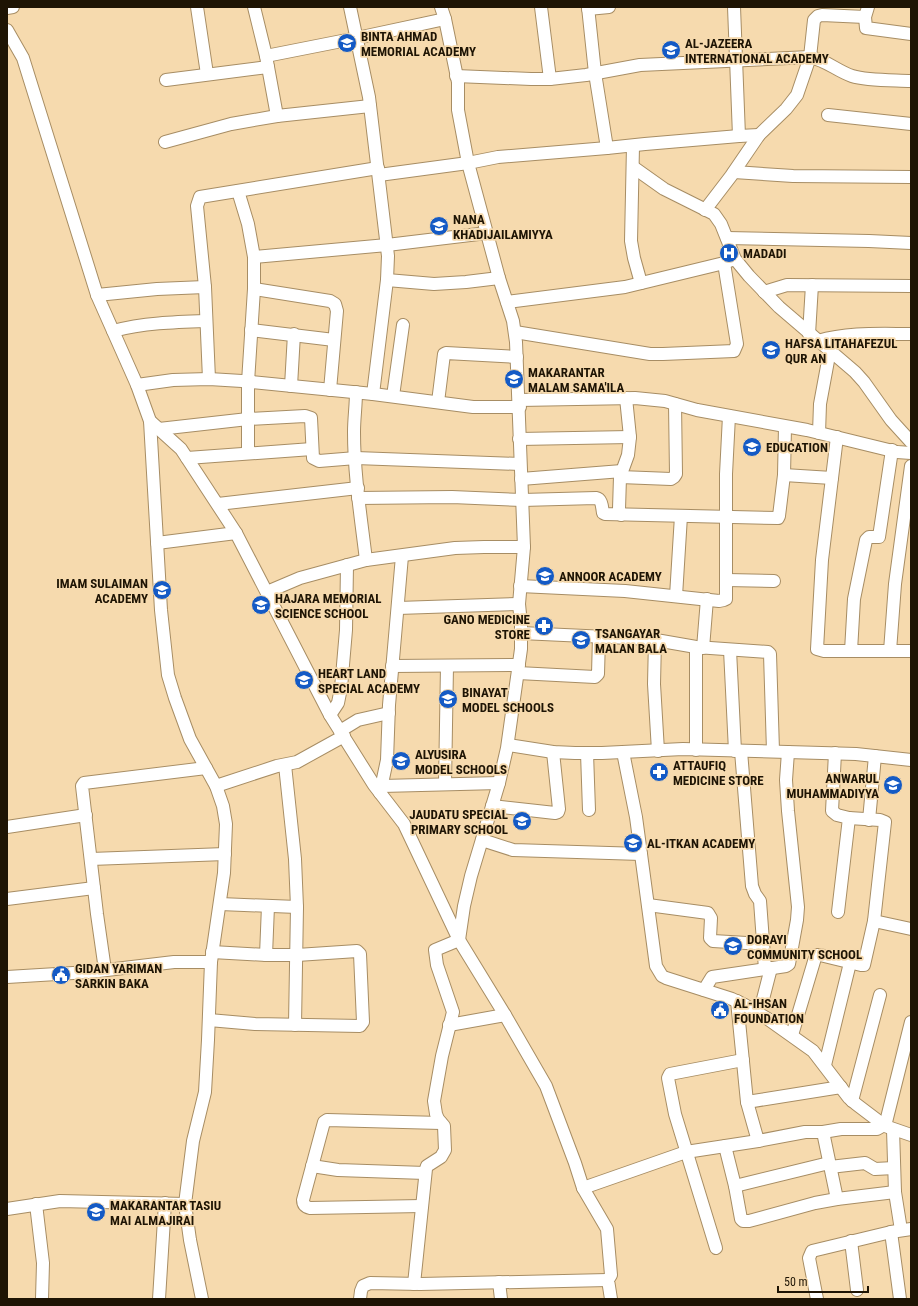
<svg xmlns="http://www.w3.org/2000/svg" width="918" height="1306" font-family="'Roboto Condensed',sans-serif">
<style>
.lines{fill:none;stroke-linecap:round;stroke-linejoin:round}
.street-casing{stroke:#a78d64;stroke-width:14}
.street{stroke:#fff;stroke-width:12}
.labels{text-anchor:middle;stroke-width:3.5;stroke-linejoin:round;paint-order:stroke}
.poi-label{font-size:13px;font-weight:bold;fill:#1e1404;stroke:#f6daae;text-anchor:start}
</style>
<rect width="100%" height="100%" fill="#f6daae"/>
<g class="lines">
<defs>
<g id="street">
<polyline points="197,7 207,74"/>
<polyline points="254,7 266,56 277,116"/>
<polyline points="350,7 369,97 388,256 387,280 373,394"/>
<polyline points="541,7 550,79"/>
<polyline points="588,7 595,73 607,148"/>
<polyline points="734,7 739,136"/>
<polyline points="868,7 865,17 866,28 911,34"/>
<polyline points="7,8 13,7"/>
<polyline points="588,9 609,7"/>
<polyline points="7,30 23,58 97,295 137,385 150,421 161,610 168,675 175,698 190,739 216,786 223,806 226,824 224,873 211,962 208,1040 205,1092 193,1141 185,1204 190,1240 202,1299"/>
<polyline points="266,56 357,38 445,19"/>
<path d="M456,76L531,79H550L586,75L640,65L810,57C826,60 837,71 852,76C868,81 894,80 911,81"/>
<polyline points="166,80 268,67"/>
<polyline points="828,115 911,124"/>
<polyline points="165,142 231,124 277,116 370,106"/>
<polyline points="633,146 631,241 634,258 641,283"/>
<polyline points="633,167 664,189 714,214 721,224 735,259 749,276 779,307 855,372 864,382 891,420 911,442"/>
<polyline points="734,172 793,176 911,177"/>
<polyline points="379,175 468,163 498,157 607,148 645,144 739,136 759,135"/>
<polyline points="238,191 248,224 254,257 254,289 248,382 248,453"/>
<polyline points="705,210 731,176 759,135 786,109 797,95 810,57 814,20 818,16 822,15 865,17"/>
<polyline points="727,238 869,241 911,243"/>
<polyline points="254,257 387,245 487,233"/>
<polyline points="387,280 434,284 466,282 499,278"/>
<polyline points="254,289 330,301 335,304 337,311 330,390"/>
<polyline points="764,292 787,285 911,286"/>
<polyline points="97,295 157,289 205,287"/>
<polyline points="507,302 625,287 724,263 732,260"/>
<polyline points="251,330 334,340"/>
<path d="M113,331C143,323 174,322 206,321"/>
<polyline points="515,332 650,354 663,354 734,351 737,344 724,263"/>
<polyline points="809,334 812,285"/>
<path d="M818,341C848,332 880,334 911,334"/>
<polyline points="209,379 205,287 197,206 200,197 378,168"/>
<polyline points="137,385 173,380 209,379 242,381 373,394 473,407 520,407"/>
<polyline points="291,386 294,334"/>
<path d="M356,392C356,405 354,419 354,432C354,475 361,518 366,560"/>
<polyline points="393,396 403,325"/>
<polyline points="519,400 635,398 665,401 697,410 807,430 897,452 911,453"/>
<polyline points="438,402 444,354 446,353 517,357"/>
<polyline points="150,421 181,449 236,533 330,715 374,785 404,824 459,940 505,1015 546,1086 575,1163 583,1188 607,1229 611,1275 608,1280 611,1299"/>
<polyline points="159,429 248,419 305,416 311,418 313,458 319,461 356,458 520,464"/>
<polyline points="819,433 820,404 830,350"/>
<polyline points="837,437 822,560 817,649 824,651 911,651"/>
<polyline points="519,439 630,437"/>
<polyline points="187,458 312,449"/>
<polyline points="784,475 832,478"/>
<polyline points="620,477 671,479 674,477 676,474 675,404"/>
<polyline points="521,479 622,471"/>
<path d="M358,498L452,497L522,500L596,498C602,499 602,507 603,513L605,514L778,518L779,516L784,475L785,427"/>
<polyline points="218,504 358,488"/>
<polyline points="621,515 619,509 620,477 628,455 630,437 626,398"/>
<polyline points="157,543 236,533"/>
<polyline points="727,580 774,581"/>
<polyline points="520,586 625,591 719,601 724,600 726,599 726,474 729,416"/>
<polyline points="267,592 300,578 366,560 455,548 484,547 524,547"/>
<polyline points="676,596 681,516"/>
<polyline points="398,608 519,604"/>
<polyline points="521,633 650,639 696,647 768,652 770,654 773,751"/>
<polyline points="655,640 654,684 658,751"/>
<polyline points="703,648 707,599"/>
<polyline points="730,650 735,751"/>
<polyline points="851,651 854,599 866,540 869,537 879,537 892,450"/>
<polyline points="890,651 895,584 911,466"/>
<polyline points="392,666 519,665"/>
<polyline points="518,673 595,677 598,674 599,637"/>
<polyline points="330,715 338,703 341,688 346,630 347,565"/>
<polyline points="340,731 358,720 389,713"/>
<polyline points="508,745 553,752 575,753 602,753 683,749 856,754 911,760"/>
<polyline points="696,750 696,647"/>
<polyline points="741,751 752,886 755,894 760,901 765,969"/>
<polyline points="623,752 636,817 641,854 656,966 662,976 666,978 732,999 743,1004 768,1019 813,1051 849,1098 856,1104 885,1126 911,1135"/>
<polyline points="587,753 589,810"/>
<polyline points="835,753 832,811 837,815 849,818 838,912"/>
<polyline points="285,765 295,859 297,907 295,1025"/>
<polyline points="445,784 447,666"/>
<polyline points="216,786 277,766 297,762 344,736"/>
<polyline points="382,786 499,783"/>
<polyline points="380,793 387,760 389,705 402,556"/>
<polyline points="492,806 555,813 558,812 559,809 553,752"/>
<polyline points="869,820 875,756"/>
<polyline points="7,827 86,815"/>
<polyline points="482,840 513,850 641,854"/>
<polyline points="91,859 225,854"/>
<polyline points="7,899 94,888"/>
<polyline points="220,904 297,907"/>
<polyline points="648,905 708,913 711,918 710,938 713,941 763,944"/>
<polyline points="874,921 911,929"/>
<polyline points="266,955 268,906"/>
<polyline points="105,970 97,914 82,786 84,783 206,768"/>
<polyline points="7,977 90,972 174,962 211,962"/>
<polyline points="704,990 712,977 786,966 789,964 797,920 798,907 788,811 786,780 788,752"/>
<polyline points="737,1001 747,1102 758,1141"/>
<polyline points="756,1012 763,999 771,968"/>
<polyline points="209,1020 255,1024 360,1026 363,1022 360,954 357,951 297,955 266,955 212,952"/>
<polyline points="449,1025 505,1015"/>
<polyline points="792,1035 815,958 817,955 820,955 861,965 864,965 874,921 885,822 880,820 849,818"/>
<polyline points="825,1065 850,963"/>
<polyline points="852,1101 880,995"/>
<polyline points="747,1102 841,1087"/>
<polyline points="885,1126 911,1022"/>
<polyline points="893,1130 895,1192 901,1230"/>
<polyline points="823,1132 837,1199"/>
<polyline points="725,1146 735,1186 741,1219 743,1221 749,1221 815,1203 837,1199 895,1192"/>
<polyline points="312,1166 338,1170 425,1173"/>
<polyline points="830,1167 865,1163 875,1169 894,1168"/>
<polyline points="735,1186 829,1163"/>
<polyline points="583,1188 686,1152 758,1141 805,1132 823,1132 841,1129 877,1129 884,1125"/>
<polyline points="36,1204 43,1263 42,1299"/>
<path d="M422,1206L310,1208C306,1207 303,1205 303,1200L324,1122L327,1120L441,1123"/>
<polyline points="7,1209 60,1201 185,1204"/>
<polyline points="891,1232 900,1299"/>
<polyline points="851,1241 857,1290"/>
<polyline points="716,1248 675,1114 668,1078 670,1074 743,1060"/>
<polyline points="499,1282 501,1299"/>
<polyline points="414,1284 426,1169 427,1166 441,1157 445,1150 444,1126 438,1119 436,1114 434,1101 442,1056 453,1012 437,965 435,950 459,940 464,906 471,876 499,783 507,748 521,649 521,624 519,604 524,547 516,342 513,321 499,278 468,163 458,110 458,82 445,19 441,7"/>
<polyline points="159,1299 165,1203"/>
<polyline points="360,1299 361,1291 363,1286 370,1283 420,1284 608,1280"/>
<polyline points="817,1299 809,1258 812,1251 891,1232 911,1229"/>
</g>
</defs>
<use href="#street" class="street-casing"/>
<use href="#street" class="street"/>
</g>
<defs>
<symbol id="school-disc" viewBox="-11 -11 22 22"><circle r="9.5" fill="#145ac5" stroke="#f6daae"/><path d="M0-5L7-2L0 1L-7-2ZM-4 1L0 2.5L4 1V4Q0 6-4 4Z" fill="#fff"/></symbol>
<symbol id="hospital-disc" viewBox="-11 -11 22 22"><circle r="9.5" fill="#145ac5" stroke="#f6daae"/><path d="M-5-5h3v3.5h4V-5h3V5h-3V1.5h-4V5h-3Z" fill="#fff"/></symbol>
<symbol id="pharmacy-disc" viewBox="-11 -11 22 22"><circle r="9.5" fill="#145ac5" stroke="#f6daae"/><path d="M-2-6h4v4h4v4h-4v4h-4v-4h-4v-4h4Z" fill="#fff"/></symbol>
<symbol id="civic-disc" viewBox="-11 -11 22 22"><circle r="9.5" fill="#145ac5" stroke="#f6daae"/><path d="M-.6-6.5H3V-4.5H.6V-3L4-1V1h2V6H-6V1h2V-1L-.6-3ZM-1.2 2.5V6h2.4V2.5Z" fill="#fff"/></symbol>
</defs>
<g fill-rule="evenodd">
<use href="#school-disc" x="336" y="32" width="22" height="22"/>
<use href="#school-disc" x="660" y="39" width="22" height="22"/>
<use href="#school-disc" x="428" y="215" width="22" height="22"/>
<use href="#hospital-disc" x="718" y="242" width="22" height="22"/>
<use href="#school-disc" x="760" y="339" width="22" height="22"/>
<use href="#school-disc" x="503" y="368" width="22" height="22"/>
<use href="#school-disc" x="741" y="436" width="22" height="22"/>
<use href="#school-disc" x="534" y="565" width="22" height="22"/>
<use href="#school-disc" x="151" y="579" width="22" height="22"/>
<use href="#school-disc" x="250" y="594" width="22" height="22"/>
<use href="#pharmacy-disc" x="533" y="615" width="22" height="22"/>
<use href="#school-disc" x="570" y="629" width="22" height="22"/>
<use href="#school-disc" x="293" y="669" width="22" height="22"/>
<use href="#school-disc" x="437" y="688" width="22" height="22"/>
<use href="#school-disc" x="390" y="750" width="22" height="22"/>
<use href="#pharmacy-disc" x="648" y="761" width="22" height="22"/>
<use href="#school-disc" x="882" y="774" width="22" height="22"/>
<use href="#school-disc" x="511" y="810" width="22" height="22"/>
<use href="#school-disc" x="622" y="832" width="22" height="22"/>
<use href="#school-disc" x="722" y="935" width="22" height="22"/>
<use href="#civic-disc" x="50" y="964" width="22" height="22"/>
<use href="#civic-disc" x="709" y="999" width="22" height="22"/>
<use href="#school-disc" x="85" y="1201" width="22" height="22"/>
</g>
<g class="labels">
<g class="poi-label">
<text x="361" y="41">BINTA AHMAD<tspan x="361" dy="15">MEMORIAL ACADEMY</tspan></text>
<text x="685" y="48">AL-JAZEERA<tspan x="685" dy="15">INTERNATIONAL ACADEMY</tspan></text>
<text x="453" y="224">NANA<tspan x="453" dy="15">KHADIJAILAMIYYA</tspan></text>
<text x="743" y="258">MADADI</text>
<text x="785" y="348">HAFSA LITAHAFEZUL<tspan x="785" dy="15">QUR AN</tspan></text>
<text x="528" y="377">MAKARANTAR<tspan x="528" dy="15">MALAM SAMA'ILA</tspan></text>
<text x="766" y="452">EDUCATION</text>
<text x="559" y="581">ANNOOR ACADEMY</text>
<text x="148" y="588" text-anchor="end">IMAM SULAIMAN<tspan x="148" dy="15">ACADEMY</tspan></text>
<text x="275" y="603">HAJARA MEMORIAL<tspan x="275" dy="15">SCIENCE SCHOOL</tspan></text>
<text x="530" y="624" text-anchor="end">GANO MEDICINE<tspan x="530" dy="15">STORE</tspan></text>
<text x="595" y="638">TSANGAYAR<tspan x="595" dy="15">MALAN BALA</tspan></text>
<text x="318" y="678">HEART LAND<tspan x="318" dy="15">SPECIAL ACADEMY</tspan></text>
<text x="462" y="697">BINAYAT<tspan x="462" dy="15">MODEL SCHOOLS</tspan></text>
<text x="415" y="759">ALYUSIRA<tspan x="415" dy="15">MODEL SCHOOLS</tspan></text>
<text x="673" y="770">ATTAUFIQ<tspan x="673" dy="15">MEDICINE STORE</tspan></text>
<text x="879" y="783" text-anchor="end">ANWARUL<tspan x="879" dy="15">MUHAMMADIYYA</tspan></text>
<text x="508" y="819" text-anchor="end">JAUDATU SPECIAL<tspan x="508" dy="15">PRIMARY SCHOOL</tspan></text>
<text x="647" y="848">AL-ITKAN ACADEMY</text>
<text x="747" y="944">DORAYI<tspan x="747" dy="15">COMMUNITY SCHOOL</tspan></text>
<text x="75" y="973">GIDAN YARIMAN<tspan x="75" dy="15">SARKIN BAKA</tspan></text>
<text x="734" y="1008">AL-IHSAN<tspan x="734" dy="15">FOUNDATION</tspan></text>
<text x="110" y="1210">MAKARANTAR TASIU<tspan x="110" dy="15">MAI ALMAJIRAI</tspan></text>
</g>
</g>
<rect width="918" height="1306" fill="none" stroke="#1e1404" stroke-width="16"/>
<path d="M778 1286v6h90v-6" fill="none" stroke="#1e1404" stroke-width="2"/>
<text x="784" y="1286" font-size="12" fill="#1e1404" stroke="#f6daae" stroke-width="3" paint-order="stroke">50 m</text>
</svg>
